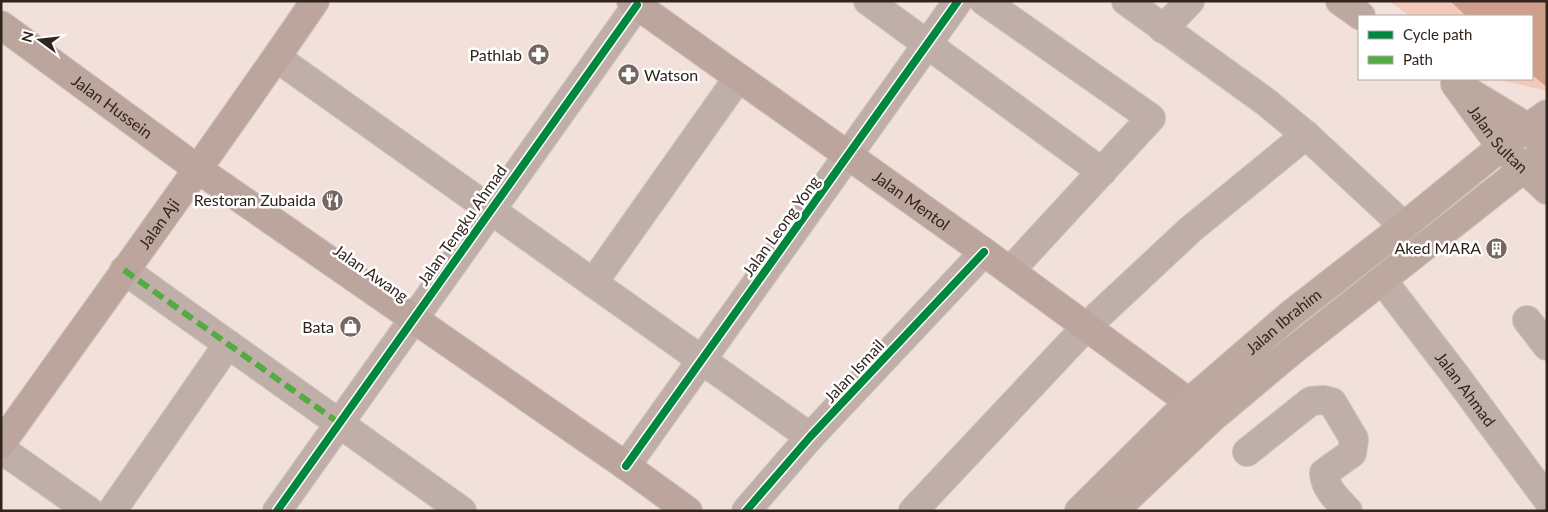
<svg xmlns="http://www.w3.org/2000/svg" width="1548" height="512" font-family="Lato,sans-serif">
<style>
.green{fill:#f3c9b9}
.water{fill:#d09f8c}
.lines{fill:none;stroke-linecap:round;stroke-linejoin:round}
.minor-casing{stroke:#cec0bb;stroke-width:30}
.major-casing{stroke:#cec0bb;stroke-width:30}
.highway-casing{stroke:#cec0bb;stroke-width:30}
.minor{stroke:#c0afa8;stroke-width:28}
.major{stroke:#bba59d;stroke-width:28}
.highway{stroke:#bda89f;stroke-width:28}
.quiet{stroke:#54aa43;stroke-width:6;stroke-dasharray:12 6;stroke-linecap:butt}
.cycleway-casing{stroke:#fff;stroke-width:11}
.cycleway{stroke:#00873e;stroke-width:8}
.labels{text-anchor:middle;stroke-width:5;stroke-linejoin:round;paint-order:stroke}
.poi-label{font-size:16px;fill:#31241e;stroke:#fff;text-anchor:end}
.street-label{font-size:16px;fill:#31241e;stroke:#fff}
</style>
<rect width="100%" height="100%" fill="#f2e1db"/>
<g class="green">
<polygon points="1389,1 1450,1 1466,16 1410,16"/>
<polygon points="1532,75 1547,87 1547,91 1496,79 1532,79"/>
</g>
<polygon class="water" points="1450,1 1547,1 1547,87 1532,75 1532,16 1466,16"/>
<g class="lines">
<defs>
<g id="minor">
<polyline points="868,1 1102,172"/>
<polyline points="984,1 1151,118 1010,271"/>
<polyline points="1126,1 1266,102 1306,135 1404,226"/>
<polyline points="1163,29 1190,1"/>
<polyline points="277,58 810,437"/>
<polyline points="124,270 462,511"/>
<path id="s1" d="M1383,281L1456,376L1547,499"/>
<polyline points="593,283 738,78"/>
<polyline points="1527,320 1547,346"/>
<polyline points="1,449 89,511"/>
<path d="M1247,452L1311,401L1324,400L1332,402L1354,439L1352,453L1324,473C1325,489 1337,499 1348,511"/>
<polyline points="626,466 958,1"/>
<polyline points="112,511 228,344"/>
<polyline points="277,511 637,5"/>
<polyline points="746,511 810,437 984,252"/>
<polyline points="913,511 1086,327 1191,229 1306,135"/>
</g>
<g id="major">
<path id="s2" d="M631,1L984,252L1189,402"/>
<path id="s3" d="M1,25L199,170L626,466L688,511"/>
<path id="s4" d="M1,444C106,296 213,151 315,1"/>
</g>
<g id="highway">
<polyline points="1340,1 1361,16"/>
<path id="s5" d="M1455,84L1501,147L1547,190"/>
<polyline points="1466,90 1527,127 1538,138"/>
<path id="s6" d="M1079,511L1189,402L1291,314L1404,226L1501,147L1547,114"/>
<polyline points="1114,511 1211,419 1292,351 1547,150"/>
</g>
</defs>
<use href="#minor" class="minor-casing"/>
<use href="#major" class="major-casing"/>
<use href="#highway" class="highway-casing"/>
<use href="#minor" class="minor"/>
<use href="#major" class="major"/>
<use href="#highway" class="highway"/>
<polyline class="quiet" points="124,270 339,423"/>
<defs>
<g id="cycleway">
<polyline points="626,466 958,1"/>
<polyline points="277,511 637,5"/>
<polyline points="746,511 810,437 984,252"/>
</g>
</defs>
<use href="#cycleway" class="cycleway-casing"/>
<use href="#cycleway" class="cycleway"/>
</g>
<defs>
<symbol id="pharmacy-disc" viewBox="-11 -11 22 22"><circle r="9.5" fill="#756660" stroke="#fff"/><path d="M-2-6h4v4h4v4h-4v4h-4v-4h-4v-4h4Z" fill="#fff"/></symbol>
<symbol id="restaurant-disc" viewBox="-11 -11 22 22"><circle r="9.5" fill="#756660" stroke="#fff"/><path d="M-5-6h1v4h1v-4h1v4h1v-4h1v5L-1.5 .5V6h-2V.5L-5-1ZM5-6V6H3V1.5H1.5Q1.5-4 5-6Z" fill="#fff"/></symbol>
<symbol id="building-disc" viewBox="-11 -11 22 22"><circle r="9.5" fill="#756660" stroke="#fff"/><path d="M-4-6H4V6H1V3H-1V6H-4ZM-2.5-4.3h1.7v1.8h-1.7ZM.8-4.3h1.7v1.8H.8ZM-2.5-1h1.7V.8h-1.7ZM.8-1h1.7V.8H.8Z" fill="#fff"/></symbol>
<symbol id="shop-disc" viewBox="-11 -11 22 22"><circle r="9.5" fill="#756660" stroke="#fff"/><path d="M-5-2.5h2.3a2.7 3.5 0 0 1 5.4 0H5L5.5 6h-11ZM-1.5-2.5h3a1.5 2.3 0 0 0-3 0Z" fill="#fff"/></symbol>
</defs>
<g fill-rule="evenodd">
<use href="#pharmacy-disc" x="526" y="42" width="25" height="25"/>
<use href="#pharmacy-disc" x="616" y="62" width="25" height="25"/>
<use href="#restaurant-disc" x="320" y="188" width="25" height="25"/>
<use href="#building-disc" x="1484" y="236" width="25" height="25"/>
<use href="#shop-disc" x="338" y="314" width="25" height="25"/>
</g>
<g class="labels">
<g class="poi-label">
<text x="522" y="61">Pathlab</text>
<text x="644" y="81" text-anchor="start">Watson</text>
<text x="316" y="206">Restoran Zubaida</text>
<text x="1481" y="254">Aked MARA</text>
<text x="334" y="333">Bata</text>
</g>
<g class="street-label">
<text dy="6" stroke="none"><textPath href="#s3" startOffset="138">Jalan Hussein</textPath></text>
<text dy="6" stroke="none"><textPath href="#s5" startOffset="70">Jalan Sultan</textPath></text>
<text dy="6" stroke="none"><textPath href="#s2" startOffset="344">Jalan Mentol</textPath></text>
<text dy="6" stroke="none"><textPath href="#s4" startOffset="271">Jalan Aji</textPath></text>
<text transform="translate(462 225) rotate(-55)" y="6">Jalan Tengku Ahmad</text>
<text transform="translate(781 226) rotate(-54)" y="6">Jalan Leong Yong</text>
<text transform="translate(371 273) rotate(35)" y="6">Jalan Awang</text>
<text dy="6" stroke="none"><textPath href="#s6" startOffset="279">Jalan Ibrahim</textPath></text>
<text transform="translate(854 371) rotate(-47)" y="6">Jalan Ismail</text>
<text dy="6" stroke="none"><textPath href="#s1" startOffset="136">Jalan Ahmad</textPath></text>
</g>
</g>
<rect width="1548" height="512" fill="none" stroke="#31241e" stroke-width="5"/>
<rect x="1358" y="15" width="175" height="65" fill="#ffffff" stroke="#ada7a5"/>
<rect x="1368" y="31" width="25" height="8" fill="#00873e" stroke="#ada7a5"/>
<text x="1403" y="40" font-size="15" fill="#31241e">Cycle path</text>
<rect x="1368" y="56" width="25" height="8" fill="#54aa43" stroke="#ada7a5"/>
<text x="1403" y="65" font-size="15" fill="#31241e">Path</text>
<g transform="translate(40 40) rotate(285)" stroke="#ffffff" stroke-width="4" paint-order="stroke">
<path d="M0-4L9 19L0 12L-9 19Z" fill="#31241e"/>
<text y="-8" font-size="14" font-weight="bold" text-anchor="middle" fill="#31241e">N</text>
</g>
</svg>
